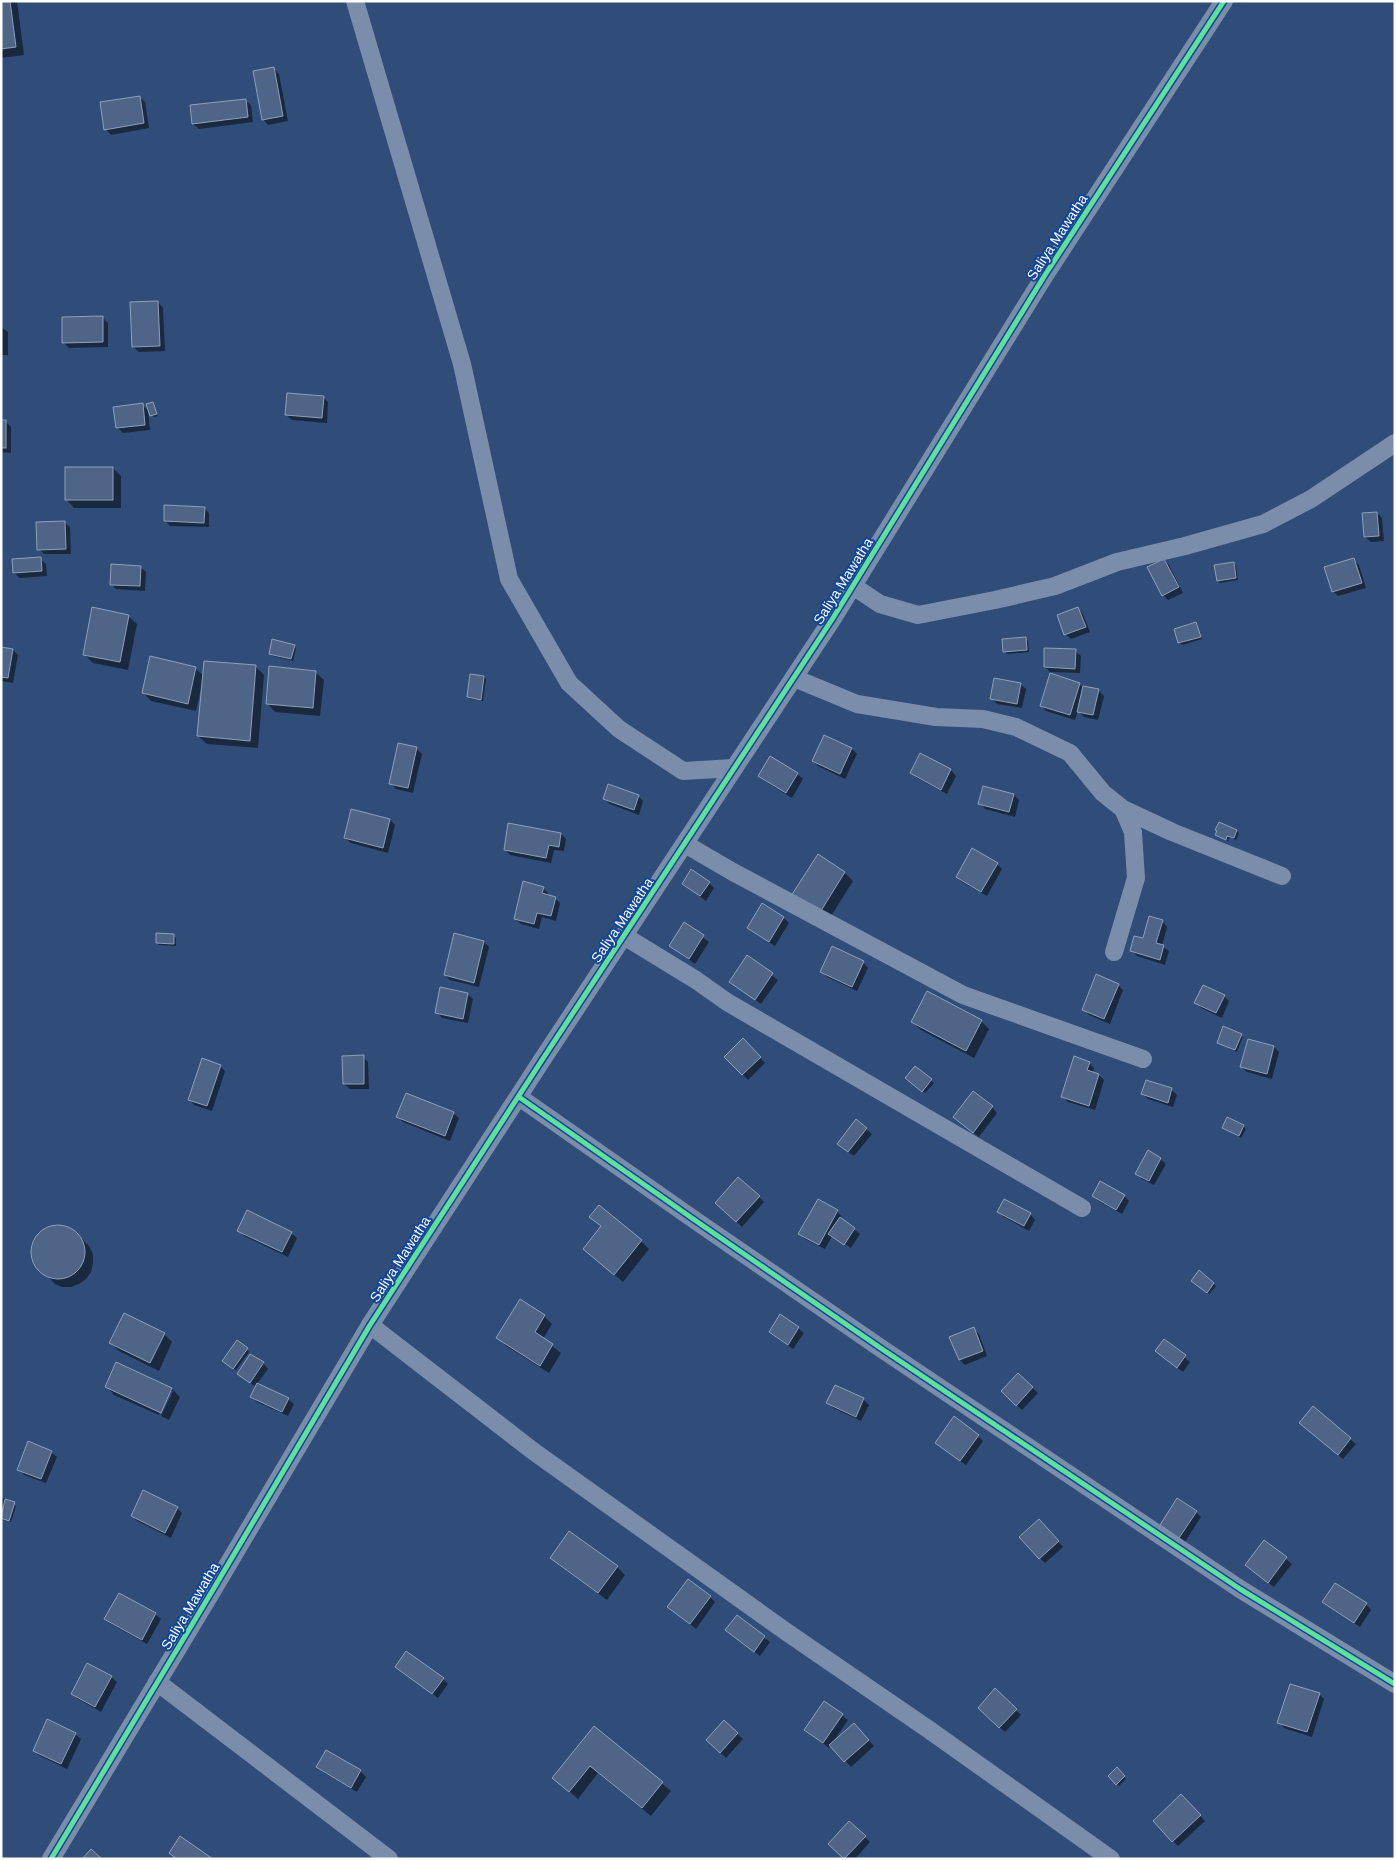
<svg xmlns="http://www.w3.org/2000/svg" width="1396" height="1860" font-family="Arial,sans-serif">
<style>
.shadow{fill:#0007}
.building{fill:#4e6588;stroke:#8ea0b9}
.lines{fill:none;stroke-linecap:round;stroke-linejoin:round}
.minor{stroke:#7a8eab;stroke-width:18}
.cycleway-casing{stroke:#124797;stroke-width:8}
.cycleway{stroke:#60e19b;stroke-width:5}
.labels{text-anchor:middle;stroke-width:4;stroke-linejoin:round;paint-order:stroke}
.street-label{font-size:14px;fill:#fff;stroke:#124797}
</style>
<rect width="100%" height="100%" fill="#304d79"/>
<g class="shadow">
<polygon points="1,1 17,1 24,55 1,58"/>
<polygon points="274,69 279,74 288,121 268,125 263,119"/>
<polygon points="139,97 145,102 149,128 111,135 106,129"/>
<polygon points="245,100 251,105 253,122 199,129 193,124"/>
<polygon points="158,302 163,308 165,351 139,352 133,347"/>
<polygon points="102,317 108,323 108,347 69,348 64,343"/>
<polygon points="1,327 8,332 8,355 1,355"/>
<polygon points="323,397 328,402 327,423 292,420 286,415"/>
<polygon points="152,403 158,416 154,417 151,415"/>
<polygon points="142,405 148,410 150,430 123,433 117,427"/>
<polygon points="1,421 5,421 11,427 11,453 1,452"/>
<polygon points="113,468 121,476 121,508 74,508 66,499"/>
<polygon points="204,508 209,513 209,527 170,526 165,520"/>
<polygon points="1377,513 1382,518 1384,541 1371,542 1365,537"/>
<polygon points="64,522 70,527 71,554 44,554 39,549"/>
<polygon points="40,559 46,564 47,576 20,578 14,573"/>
<polygon points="1164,560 1169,565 1183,593 1168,600 1163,595"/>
<polygon points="1354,560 1359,565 1366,588 1338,596 1333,591"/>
<polygon points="1234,563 1236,566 1238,580 1220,583 1218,581"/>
<polygon points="140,567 146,572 145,591 116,589 111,584"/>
<polygon points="1078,608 1083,614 1090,632 1071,639 1065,634"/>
<polygon points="128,616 137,624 128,670 93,663 84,654"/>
<polygon points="1196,624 1202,639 1182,645 1179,642"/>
<polygon points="1025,639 1028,641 1029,652 1007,654 1005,651"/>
<polygon points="294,646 296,648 293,661 273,656 270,653"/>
<polygon points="1,648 13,650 18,655 13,683 1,681"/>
<polygon points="1075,651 1081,656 1080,673 1050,672 1045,667"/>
<polygon points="256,667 264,675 258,748 207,744 198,736 202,689 201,688 196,711 151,701 143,692 195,668 204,676"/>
<polygon points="315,672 324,680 320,716 275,712 267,703"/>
<polygon points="484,677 486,679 483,701 470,699 468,697"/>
<polygon points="1020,684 1026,689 1022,708 997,704 991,698"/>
<polygon points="1079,684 1084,688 1099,691 1104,696 1098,720 1084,717 1078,711 1075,720 1046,711 1041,705"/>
<polygon points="825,736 852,749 857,754 845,779 818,766 813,761"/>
<polygon points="416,748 422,754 413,793 396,789 391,784"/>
<polygon points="921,755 951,770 956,776 947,794 917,778 911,773"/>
<polygon points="797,774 803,779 792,798 765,781 760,776"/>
<polygon points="1014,795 1019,800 1015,817 985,809 980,803"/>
<polygon points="638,796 643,801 639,815 610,804 604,799"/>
<polygon points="390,820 395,825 388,853 351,843 345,838"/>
<polygon points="1220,824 1237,831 1239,834 1236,840 1230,837 1228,841 1219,837 1217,835"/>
<polygon points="561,834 566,839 564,851 554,850 551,863 510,855 505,850"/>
<polygon points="997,864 1002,869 987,896 962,882 957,877"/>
<polygon points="845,873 853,881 828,921 801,904"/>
<polygon points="709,883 714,888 706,901 683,884"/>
<polygon points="543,888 548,893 548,896 555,898 560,903 556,921 542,917 539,929 521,924 515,919"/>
<polygon points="762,905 784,918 789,923 775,946 754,933 748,928"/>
<polygon points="1162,921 1167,927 1162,946 1169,951 1165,965 1137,956 1132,951"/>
<polygon points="684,924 709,942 695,964 670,946"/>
<polygon points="174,936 176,938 176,946 159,945 157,943"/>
<polygon points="484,942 489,947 479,987 450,980 445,975"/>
<polygon points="748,957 778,980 761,1004 731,982"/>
<polygon points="863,962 868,968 857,991 827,977 821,971"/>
<polygon points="1118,985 1123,990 1110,1024 1089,1015 1084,1010"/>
<polygon points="467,994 473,999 468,1023 442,1018 437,1012"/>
<polygon points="1224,996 1229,1001 1222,1018 1201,1008 1196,1003"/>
<polygon points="981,1021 989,1029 974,1058 921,1030 912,1022"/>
<polygon points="1241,1035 1243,1037 1237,1052 1218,1042"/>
<polygon points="743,1040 765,1063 748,1080 726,1057"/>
<polygon points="1274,1047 1279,1052 1272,1079 1247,1072 1241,1067"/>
<polygon points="363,1057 368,1062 369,1089 350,1089 344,1084"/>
<polygon points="1089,1063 1094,1068 1093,1073 1099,1075 1104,1080 1095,1110 1068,1102 1062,1096"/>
<polygon points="220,1066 225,1071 212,1111 194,1105 189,1099"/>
<polygon points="915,1067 934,1083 925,1093 909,1081"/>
<polygon points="1171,1089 1177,1095 1173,1107 1148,1099 1143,1094"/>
<polygon points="992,1107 997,1113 979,1137 960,1122"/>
<polygon points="453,1113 459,1118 450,1141 403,1122 398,1117"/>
<polygon points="1243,1126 1246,1129 1241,1138 1223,1128"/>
<polygon points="866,1129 872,1134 854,1156 844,1149"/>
<polygon points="1160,1159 1166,1164 1154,1185 1142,1179 1137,1174"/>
<polygon points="1093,1195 1124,1196 1129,1201 1122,1214 1098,1201"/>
<polygon points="759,1197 764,1202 742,1227 722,1208"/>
<polygon points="837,1211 842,1217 841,1219 860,1234 850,1249 850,1247 832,1236 825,1249 805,1239 800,1234"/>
<polygon points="998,1212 1030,1214 1035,1220 1029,1231 1004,1217"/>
<polygon points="591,1217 641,1241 649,1249 623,1282 584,1249 602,1227"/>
<polygon points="57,1226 66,1227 74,1231 89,1246 93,1254 93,1263 91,1272 86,1279 79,1284 71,1287 62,1287 55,1284 35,1262 33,1254 33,1246 42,1232 49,1228"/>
<polygon points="239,1230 291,1233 297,1238 288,1257 244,1236"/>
<polygon points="1194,1283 1214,1284 1216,1286 1209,1294"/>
<polygon points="544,1316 552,1324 543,1339 561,1353 549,1373 506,1346 498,1337"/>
<polygon points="798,1328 804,1333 793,1349 770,1332"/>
<polygon points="973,1329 979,1334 987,1356 965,1365 960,1360 951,1338"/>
<polygon points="164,1334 172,1342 159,1371 119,1351 110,1343"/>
<polygon points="1164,1340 1190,1362 1183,1372 1161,1356"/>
<polygon points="247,1349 249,1352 236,1370 226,1363"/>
<polygon points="117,1363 172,1389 180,1397 169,1420 161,1416 173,1391 170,1391 159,1415 114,1395 106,1386"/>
<polygon points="263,1363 268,1369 257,1384 288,1399 294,1404 288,1416 257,1402 252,1397 256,1387 238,1374"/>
<polygon points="1018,1375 1038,1393 1022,1410 1002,1391"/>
<polygon points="863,1399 869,1405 861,1421 833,1408 828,1403"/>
<polygon points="1313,1408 1356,1444 1343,1459 1306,1428"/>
<polygon points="978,1436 983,1441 966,1465 942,1448"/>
<polygon points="51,1452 57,1457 46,1483 24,1475 19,1469"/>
<polygon points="1,1496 7,1501 16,1506 11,1522 1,1519"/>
<polygon points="177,1508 182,1513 171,1538 137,1521 132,1516"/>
<polygon points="1196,1512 1201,1517 1185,1542 1167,1530"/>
<polygon points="1044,1526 1063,1547 1045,1563 1040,1558"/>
<polygon points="1265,1542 1292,1564 1274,1587 1252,1570"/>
<polygon points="552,1558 617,1567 625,1575 607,1600 560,1566"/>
<polygon points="710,1597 715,1602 696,1629 669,1607"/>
<polygon points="1324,1602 1366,1604 1371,1610 1360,1627"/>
<polygon points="155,1614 161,1619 147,1644 111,1624 106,1619"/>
<polygon points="737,1617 770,1642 760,1656 727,1630"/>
<polygon points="397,1667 443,1679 448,1684 438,1698"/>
<polygon points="111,1677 117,1682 101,1712 78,1699 72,1694"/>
<polygon points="995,1690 1021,1715 1005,1732 979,1708"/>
<polygon points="1319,1694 1324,1699 1312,1737 1284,1728 1279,1722"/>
<polygon points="825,1703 848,1720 833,1742 859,1730 874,1746 851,1767 831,1745 829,1748 806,1730"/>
<polygon points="724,1722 743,1739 726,1758 708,1740"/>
<polygon points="594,1727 671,1791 651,1816 598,1773 578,1799 554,1778"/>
<polygon points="75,1734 81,1739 67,1769 40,1756 34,1751"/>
<polygon points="327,1752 360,1771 366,1777 357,1792 323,1772 318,1767"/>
<polygon points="1117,1769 1126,1779 1119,1786 1109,1776"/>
<polygon points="1181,1796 1205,1821 1178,1846 1154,1821"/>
<polygon points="849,1823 870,1842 855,1859 845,1859 830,1844"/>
</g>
<g class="building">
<polygon points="1,1 10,1 16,47 1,49"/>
<polygon points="274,67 283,116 262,120 253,71"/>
<polygon points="140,96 144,123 104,130 100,102"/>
<polygon points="246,99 248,117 192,124 190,105"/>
<polygon points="158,301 160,346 132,347 130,302"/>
<polygon points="103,316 103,342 62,343 62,317"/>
<polygon points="287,393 324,396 322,418 285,415"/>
<polygon points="153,402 157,414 150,416 146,404"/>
<polygon points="143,403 145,425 116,428 113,407"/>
<rect x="1" y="420" width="5" height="28"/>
<rect x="65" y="467" width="48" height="33"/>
<polygon points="164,505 205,507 204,523 164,521"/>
<polygon points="1377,512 1379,536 1364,537 1362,513"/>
<polygon points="65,521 66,549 37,550 36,522"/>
<polygon points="41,557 42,571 13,573 12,559"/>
<polygon points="1354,558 1362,583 1332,592 1324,567"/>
<polygon points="1164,559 1179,587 1162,596 1147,567"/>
<polygon points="1234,562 1236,578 1217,581 1214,565"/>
<polygon points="111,564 141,566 140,586 110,585"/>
<polygon points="92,607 129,615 120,662 83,655"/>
<polygon points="1078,607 1086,627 1064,635 1057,615"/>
<polygon points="1196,622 1201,637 1178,643 1174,629"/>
<polygon points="1026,637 1027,650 1003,652 1002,639"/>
<polygon points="272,639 295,645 291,659 269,654"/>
<polygon points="1,647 13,649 8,678 1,677"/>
<polygon points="1044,648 1076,649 1075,669 1044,667"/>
<polygon points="150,656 196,667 188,704 142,693"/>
<polygon points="204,661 256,665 250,741 197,736"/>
<polygon points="269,666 316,671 313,708 266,704"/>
<polygon points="1050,673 1080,683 1070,715 1040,706"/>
<polygon points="470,674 484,676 481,700 467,697"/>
<polygon points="994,678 1021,683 1017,704 990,699"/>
<polygon points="1083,686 1099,689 1093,715 1077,712"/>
<polygon points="824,735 852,748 840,774 812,761"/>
<polygon points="398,743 417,747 408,788 389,784"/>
<polygon points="920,753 951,769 941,790 910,773"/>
<polygon points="770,756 798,773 786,793 758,776"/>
<polygon points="608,784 639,795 634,810 603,799"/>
<polygon points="983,786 1014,794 1009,812 978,804"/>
<polygon points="351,809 390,819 383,848 344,838"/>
<polygon points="1219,822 1237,830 1234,838 1227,836 1226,840 1215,835 1217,831 1215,830"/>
<polygon points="508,823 561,833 559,847 549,845 546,858 504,850"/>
<polygon points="972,848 998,863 981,892 956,877"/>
<polygon points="818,854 845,872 819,914 791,896"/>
<polygon points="691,869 710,882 700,896 682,884"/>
<polygon points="523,881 544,887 542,893 556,897 551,916 537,913 534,924 514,919"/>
<polygon points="762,903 784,917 769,942 747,928"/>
<polygon points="1149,916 1163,920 1156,943 1164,945 1160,960 1130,951 1134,936 1143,938"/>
<polygon points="684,922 704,935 689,959 669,946"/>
<polygon points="156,933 174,934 174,944 156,943"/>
<polygon points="454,933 484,941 474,983 444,975"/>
<polygon points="832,946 864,961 852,987 820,972"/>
<polygon points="747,955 773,973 755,1000 729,982"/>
<polygon points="1096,974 1119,984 1104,1019 1082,1010"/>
<polygon points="1203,985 1225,995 1216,1013 1194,1003"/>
<polygon points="440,987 468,993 463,1019 435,1013"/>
<polygon points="927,991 982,1020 966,1051 911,1022"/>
<polygon points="1223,1026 1242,1034 1235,1050 1217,1043"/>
<polygon points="743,1038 761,1057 742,1075 724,1057"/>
<polygon points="1248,1039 1274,1046 1267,1074 1240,1067"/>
<polygon points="364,1055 364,1084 343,1084 342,1056"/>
<polygon points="1074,1056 1090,1062 1087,1070 1099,1074 1089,1106 1061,1097"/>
<polygon points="202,1058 221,1065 207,1106 188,1100"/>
<polygon points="915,1066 932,1079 922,1092 905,1078"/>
<polygon points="1146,1080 1172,1088 1168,1103 1141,1094"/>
<polygon points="973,1091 993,1106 973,1133 953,1117"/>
<polygon points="406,1093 454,1112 445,1136 396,1117"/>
<polygon points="1227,1117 1244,1125 1239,1136 1222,1128"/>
<polygon points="856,1119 867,1128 848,1152 837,1144"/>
<polygon points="1148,1150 1161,1158 1149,1181 1135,1174"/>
<polygon points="738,1177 760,1196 736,1222 715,1203"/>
<polygon points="1100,1181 1125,1195 1116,1210 1092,1196"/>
<polygon points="818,1199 838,1210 819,1245 798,1234"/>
<polygon points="1004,1199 1031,1213 1024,1226 997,1212"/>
<polygon points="599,1205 642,1240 614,1275 583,1249 601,1226 589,1217"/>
<polygon points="247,1210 292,1232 282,1252 237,1231"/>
<polygon points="840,1217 855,1228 844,1245 828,1234"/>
<circle cx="58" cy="1252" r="27"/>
<polygon points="1199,1270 1214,1283 1207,1293 1191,1281"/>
<polygon points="520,1299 545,1315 535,1332 553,1344 540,1366 496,1338"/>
<polygon points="124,1313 165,1333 150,1363 109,1343"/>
<polygon points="780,1314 799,1327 788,1345 769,1332"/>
<polygon points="974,1327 983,1351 959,1360 949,1337"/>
<polygon points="1164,1339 1186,1355 1177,1368 1155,1351"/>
<polygon points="237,1340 248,1348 233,1369 222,1361"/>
<polygon points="250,1354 264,1362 250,1383 237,1374"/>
<polygon points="116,1362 172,1388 161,1413 105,1387"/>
<polygon points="1018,1373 1033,1387 1016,1406 1001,1391"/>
<polygon points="257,1383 289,1398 282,1412 250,1397"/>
<polygon points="835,1385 864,1398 856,1417 826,1403"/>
<polygon points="1313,1406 1351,1438 1338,1455 1299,1423"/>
<polygon points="954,1416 979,1435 960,1461 935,1443"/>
<polygon points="28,1441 52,1451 41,1479 17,1470"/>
<polygon points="143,1490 178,1507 165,1533 131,1516"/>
<polygon points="1177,1498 1197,1511 1179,1538 1160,1525"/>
<polygon points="5,1499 15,1502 9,1521 1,1518"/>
<polygon points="1039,1519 1059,1541 1039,1559 1019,1537"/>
<polygon points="569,1531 618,1566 598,1593 550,1558"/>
<polygon points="1264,1540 1287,1557 1268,1583 1245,1565"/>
<polygon points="688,1579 711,1596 690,1624 667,1607"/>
<polygon points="1335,1583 1367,1603 1354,1623 1322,1602"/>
<polygon points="119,1593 156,1613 142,1640 104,1619"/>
<polygon points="737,1615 765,1636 754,1652 725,1630"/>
<polygon points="406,1651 444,1678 432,1694 395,1667"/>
<polygon points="87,1663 112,1676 95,1707 71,1694"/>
<polygon points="1290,1684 1320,1693 1307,1732 1277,1723"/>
<polygon points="995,1688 1017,1709 999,1728 978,1708"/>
<polygon points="824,1701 843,1714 823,1743 804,1730"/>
<polygon points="47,1719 76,1733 61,1764 33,1751"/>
<polygon points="724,1720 738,1733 720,1753 706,1740"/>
<polygon points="854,1723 869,1740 844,1762 829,1745"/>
<polygon points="594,1726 663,1782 642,1808 590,1766 569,1792 552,1778"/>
<polygon points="326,1750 361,1770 351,1788 316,1767"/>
<polygon points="1117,1767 1125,1776 1116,1785 1108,1776"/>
<polygon points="1181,1794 1201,1815 1172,1842 1153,1821"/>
<polygon points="849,1821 866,1836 844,1859 828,1844"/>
<polygon points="180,1836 213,1859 177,1859 169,1853"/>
<polygon points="91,1849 102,1859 82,1859"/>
</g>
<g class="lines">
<g class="minor">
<polyline points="355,1 462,364 509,579 569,683 619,729 683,771 734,768"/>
<polyline points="853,586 880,604 918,615 995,600 1055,586 1117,562 1185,546 1263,524 1311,499 1395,443"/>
<polyline points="794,678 857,704 936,717 983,719 1016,727 1070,753 1103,793 1123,809 1172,832 1282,876"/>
<polyline points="685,844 733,872 963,995 1143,1059"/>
<polyline points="624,936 696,980 727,1002 1082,1208"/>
<polyline points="1114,952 1136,878 1133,832 1123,809"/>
<polyline points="519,1097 699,1223 882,1349 1240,1589 1395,1684"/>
<polyline points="370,1325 533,1451 788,1633 928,1729 1111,1859"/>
<polyline points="157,1682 389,1859"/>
<polyline points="51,1859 214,1588 370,1325 544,1057 833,618 1045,275 1224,1"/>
</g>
<defs>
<g id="cycleway">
<polyline points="519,1097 699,1223 882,1349 1240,1589 1395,1684"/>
<polyline points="51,1859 214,1588 370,1325 544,1057 833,618 1045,275 1224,1"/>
</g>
</defs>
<use href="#cycleway" class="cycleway-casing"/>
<use href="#cycleway" class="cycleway"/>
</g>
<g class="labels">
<g class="street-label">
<text transform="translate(1057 237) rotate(-57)" y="5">Saliya Mawatha</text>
<text transform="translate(843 581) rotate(-58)" y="5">Saliya Mawatha</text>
<text transform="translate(622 920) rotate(-56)" y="5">Saliya Mawatha</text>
<text transform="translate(400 1259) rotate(-57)" y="5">Saliya Mawatha</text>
<text transform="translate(190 1606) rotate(-59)" y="5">Saliya Mawatha</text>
</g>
</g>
<rect width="1396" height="1860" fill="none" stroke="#ffffff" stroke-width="5"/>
</svg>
